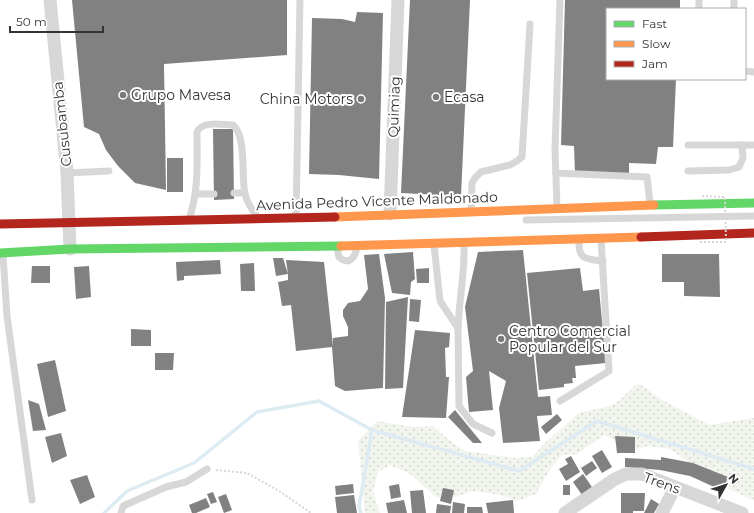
<svg xmlns="http://www.w3.org/2000/svg" width="754" height="513" font-family="Montserrat,sans-serif">
<style>
.grass{fill:url(#grass-dots)}
.lines{fill:none;stroke-linecap:round;stroke-linejoin:round}
.stream{stroke:#ddebf3;stroke-width:3.5}
.building{fill:#818181}
.path{stroke:#d6d6d6;stroke-width:2;stroke-dasharray:2 2;stroke-linecap:butt}
.lane{stroke:#d7d7d7;stroke-width:7}
.street{stroke:#d7d7d7;stroke-width:13}
.fast{stroke:#63d668;stroke-width:9}
.slow{stroke:#ff974d;stroke-width:9}
.jam{stroke:#b3261e;stroke-width:9}
.path-bridge{stroke:#d6d6d6;stroke-width:2;stroke-dasharray:2 2;stroke-linecap:butt}
.poi-dot{fill:#7a7a7a;stroke:#fff;stroke-width:1.5}
.labels{text-anchor:middle;stroke-width:4;stroke-linejoin:round;paint-order:stroke}
.poi-label{font-size:14px;fill:#333;stroke:#fff;text-anchor:start}
.street-label{font-size:14px;fill:#333;stroke:#fff}
</style>
<defs>
<pattern id="grass-dots" width="8" height="8" patternUnits="userSpaceOnUse"><rect width="8" height="8" fill="#f1f5ed"/><path d="M2 2h.1M6 6h.1" fill="none" stroke="#cfd2cc" stroke-width="1.8" stroke-linecap="round"/></pattern>
</defs>
<rect width="100%" height="100%" fill="#fff"/>
<polygon class="grass" points="638,383 662,400 709,425 754,418 754,501 723,486 670,449 649,446 636,449 604,435 577,454 562,455 550,469 536,494 517,501 500,495 473,491 455,497 436,497 410,474 390,465 378,472 373,492 380,513 365,513 358,441 377,421 412,427 433,426 448,439 465,451 515,458 532,457 547,441 579,413 614,405"/>
<g class="lines">
<g class="stream">
<polyline points="104,513 127,491 194,463 257,412 319,401 372,430 519,471 597,421 754,469"/>
<polyline points="361,513 359,507 372,430"/>
</g>
</g>
<g class="building">
<polygon points="72,0 287,0 287,55 164,64 166,190 135,183 118,166 106,150 99,134 84,127"/>
<polygon points="410,0 470,0 461,196 401,193"/>
<polygon points="565,0 680,0 680,9 607,9 607,79 676,79 673,147 658,147 656,164 629,163 629,174 575,173 574,146 561,145"/>
<polygon points="357,12 383,13 379,179 339,175 309,174 312,18 342,19 355,22"/>
<polygon points="213,129 233,129 234,199 214,200"/>
<rect x="167" y="158" width="16" height="34"/>
<polygon points="523,250 538,397 550,396 552,415 537,416 540,441 503,443 499,408 506,381 489,371 493,410 469,412 466,377 473,371 465,307 478,252"/>
<polygon points="413,252 415,279 411,282 410,295 392,293 384,254"/>
<polygon points="379,254 385,298 383,388 345,391 335,386 332,347 296,351 291,305 282,306 278,282 288,280 288,274 276,276 273,258 283,258 288,274 286,260 324,262 333,346 333,338 348,336 348,327 343,316 343,310 348,303 360,301 368,289 364,255"/>
<polygon points="662,254 719,254 720,297 684,296 684,282 662,282"/>
<polygon points="220,260 221,274 184,276 184,280 177,281 176,262"/>
<polygon points="254,263 255,291 241,291 240,264"/>
<polygon points="32,266 50,266 50,283 31,283"/>
<polygon points="89,266 91,297 76,299 74,267"/>
<polygon points="429,268 429,283 417,283 416,269"/>
<polygon points="580,268 583,291 599,289 606,363 575,366 576,378 572,378 573,383 564,384 564,387 539,390 527,273"/>
<polygon points="408,297 403,388 385,389 386,302"/>
<polygon points="410,299 421,300 419,322 409,321"/>
<polygon points="131,329 151,330 151,346 131,346"/>
<polygon points="415,330 450,333 449,347 445,348 446,377 449,377 446,418 402,417"/>
<polygon points="155,353 174,353 173,370 155,370"/>
<polygon points="55,360 66,411 48,417 37,364"/>
<polygon points="28,400 39,404 46,430 33,431"/>
<polygon points="455,410 482,443 473,443 448,417"/>
<polygon points="557,414 562,420 546,434 541,427"/>
<polygon points="61,433 67,456 52,463 45,437"/>
<polygon points="615,436 635,437 635,453 617,453"/>
<polygon points="602,450 612,467 602,473 592,456"/>
<polygon points="571,456 580,472 566,481 559,469 568,464 565,459"/>
<polygon points="661,457 693,463 728,477 723,491 690,476 660,470 625,467 625,458 661,460"/>
<polygon points="592,461 597,468 586,476 581,468"/>
<polygon points="583,474 592,487 582,495 573,482"/>
<polygon points="87,475 95,497 80,504 70,480"/>
<polygon points="353,484 354,493 336,495 335,486"/>
<polygon points="399,484 401,497 391,499 389,486"/>
<rect x="563" y="485" width="7" height="10"/>
<polygon points="443,488 454,490 451,504 440,501"/>
<polygon points="423,490 426,513 412,513 410,491"/>
<polygon points="213,492 217,502 211,504 207,494"/>
<polygon points="621,493 645,493 644,511 633,511 633,513 621,513"/>
<polygon points="226,494 232,510 224,513 218,497"/>
<polygon points="354,495 357,513 337,513 335,497"/>
<polygon points="206,498 210,507 196,513 192,513 189,505"/>
<polygon points="651,499 659,504 654,513 644,513"/>
<polygon points="404,500 407,513 388,513 386,503"/>
<polygon points="513,500 514,513 488,513 486,503"/>
<polygon points="453,502 465,504 464,513 452,513"/>
<polygon points="437,504 451,506 450,513 436,513"/>
<polygon points="467,507 482,507 483,513 467,513"/>
</g>
<g class="lines">
<polyline class="path" points="216,470 247,473 279,491 311,513"/>
<g class="lane">
<polyline points="699,9 699,0"/>
<polyline points="734,9 734,0"/>
<polyline points="745,71 754,72"/>
<polyline points="688,145 754,145"/>
<polyline points="688,171 729,170 739,167 743,158 742,145"/>
<polyline points="67,173 109,171"/>
<polyline points="556,173 647,177 650,204"/>
<polyline points="234,193 245,193"/>
<polyline points="196,194 214,194"/>
<polyline points="557,208 555,149 560,0"/>
<polyline points="471,211 472,183 475,178 481,172 510,165 517,161 522,157 530,24"/>
<polyline points="296,218 300,0"/>
<path d="M189,219C199,191 197,161 197,132C203,120 222,125 233,125C247,137 241,177 245,194C247,202 252,210 257,216"/>
<polyline points="526,220 754,216"/>
<path d="M579,240C578,260 586,259 603,261"/>
<polyline points="434,245 440,301 458,328 459,406 473,424 492,433"/>
<path d="M337,248L339,257C349,266 355,258 357,247"/>
<polyline points="3,255 7,316 32,500"/>
<path d="M458,328C459,300 465,272 464,244"/>
<polyline points="560,401 609,371 601,239"/>
<polyline points="121,513 123,506 166,487 186,482 207,469"/>
</g>
<g class="street">
<polyline points="50,0 67,173 70,249"/>
<polyline points="390,214 398,0"/>
<polyline points="565,513 615,479 626,474 642,474 742,513"/>
<polyline points="662,513 675,487"/>
</g>
<g class="fast">
<polyline points="654,205 754,203"/>
<polyline points="0,253 70,249 341,246"/>
</g>
<g class="slow">
<polyline points="335,217 654,205"/>
<polyline points="341,246 641,237"/>
</g>
<g class="jam">
<polyline points="0,224 335,217"/>
<polyline points="641,237 754,233"/>
</g>
<polyline class="path-bridge" points="700,242 726,242 725,197 700,196"/>
</g>
<g class="poi-dot">
<circle cx="123" cy="95" r="4"/>
<circle cx="436" cy="97" r="4"/>
<circle cx="361" cy="99" r="4"/>
<circle cx="501" cy="339" r="4"/>
</g>
<g class="labels">
<g class="poi-label">
<text x="131" y="100">Grupo Mavesa</text>
<text x="444" y="102">Ecasa</text>
<text x="353" y="104" text-anchor="end">China Motors</text>
<text x="509" y="336">Centro Comercial<tspan x="509" dy="16">Popular del Sur</tspan></text>
</g>
<g class="street-label">
<text transform="translate(394 107) rotate(-88)" y="5">Quimiag</text>
<text transform="translate(62 124) rotate(-96)" y="5">Cusubamba</text>
<text transform="translate(377 201) rotate(-2)" y="5">Avenida Pedro Vicente Maldonado</text>
<text transform="translate(662 483) rotate(20)" y="5">Trens</text>
</g>
</g>
<rect x="606" y="8" width="140" height="72" fill="#ffffff" stroke="#adadad"/>
<rect x="614" y="21" width="20" height="6" fill="#63d668" stroke="#adadad"/>
<text x="642" y="28" font-size="12" fill="#333333">Fast</text>
<rect x="614" y="41" width="20" height="6" fill="#ff974d" stroke="#adadad"/>
<text x="642" y="48" font-size="12" fill="#333333">Slow</text>
<rect x="614" y="61" width="20" height="6" fill="#b3261e" stroke="#adadad"/>
<text x="642" y="68" font-size="12" fill="#333333">Jam</text>
<g transform="translate(726 485) rotate(51)" stroke="#ffffff" stroke-width="3" paint-order="stroke">
<path d="M0-3L7 15L0 10L-7 15Z" fill="#333333"/>
<text y="-6" font-size="11" font-weight="bold" text-anchor="middle" fill="#333333">N</text>
</g>
<path d="M10 26v6h93v-6" fill="none" stroke="#333333" stroke-width="2"/>
<text x="16" y="26" font-size="12" fill="#333333" stroke="#ffffff" stroke-width="3" paint-order="stroke">50 m</text>
</svg>
